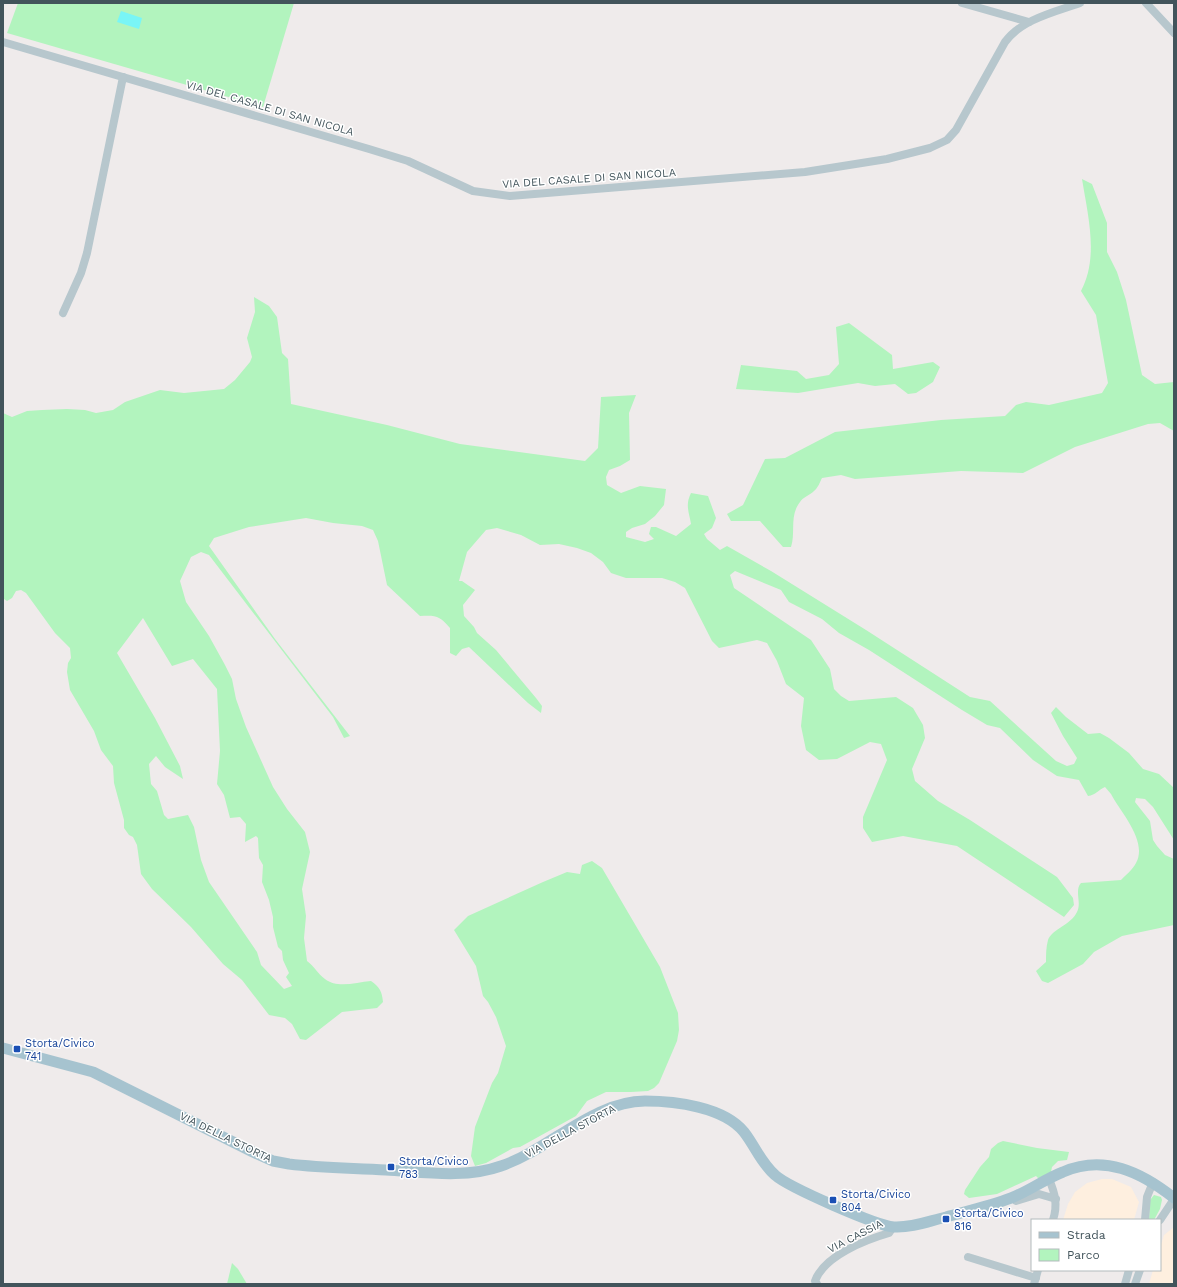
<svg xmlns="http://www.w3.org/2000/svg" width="1177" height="1287" font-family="'Work Sans',sans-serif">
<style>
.commercial{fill:#feefdf}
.green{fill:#b2f4be;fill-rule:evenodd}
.water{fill:#79f5f6}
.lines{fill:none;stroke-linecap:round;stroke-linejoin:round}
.minor{stroke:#b7c7cd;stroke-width:8}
.major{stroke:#a6c3cf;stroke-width:11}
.transit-dot{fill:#1a4fb4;stroke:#fff;stroke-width:1.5}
.labels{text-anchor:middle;stroke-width:3;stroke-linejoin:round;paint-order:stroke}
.street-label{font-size:11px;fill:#42545b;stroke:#fff}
.transit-label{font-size:11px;fill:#164399;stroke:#fff;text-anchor:start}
</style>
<rect width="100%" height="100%" fill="#efebeb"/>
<g class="commercial">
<polygon points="1102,1179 1112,1179 1131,1187 1139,1202 1134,1220 1063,1220 1068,1204 1075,1192 1087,1183"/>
<polygon points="1174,1227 1174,1284 1149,1284 1153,1270 1160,1270 1160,1248 1164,1235"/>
</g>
<g class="green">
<polygon points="18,3 294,3 263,107 7,33"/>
<path d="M1082,179L1092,184L1107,223V252L1117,272L1126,300L1142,375L1155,384L1174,382V431L1160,423L1148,424L1075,447L1023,473L961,471L855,479L841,475L822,478C820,482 818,488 814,491C810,495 803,497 800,502C789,516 796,532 791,547H783L760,521H731L727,514L743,505L765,459L785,458L835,432L941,420L1005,416L1016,405L1026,402L1049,405L1102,393L1108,383L1096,315L1081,291C1099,257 1088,216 1082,179Z"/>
<path d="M254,297L269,306L277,317L282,353L288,359L291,404L387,425L460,444L585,461L598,448L601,397L636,395L629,413L630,460L620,466L609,470L606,477L607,485L621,493L640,486L666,489L664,505L655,516L645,524L632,528L626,532V537L645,542L654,539L649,534L651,527H656L676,536L691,524C689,512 685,505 691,493L708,496L716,518L712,528L704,534L707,539L720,550L727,546L771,571L866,630L970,697L990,701L1056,761L1067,766L1074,764L1077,758L1063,736L1051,713L1056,707L1066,717L1088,734L1100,733L1109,738L1129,753L1143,769L1159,774L1174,788V840L1153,807L1145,799L1136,798L1135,802L1150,821L1153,840L1157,846L1165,855L1174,859V925L1122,936L1094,952L1083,964L1048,983L1042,981L1036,971L1046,962C1046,955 1046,947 1048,940C1052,929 1071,925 1077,912C1082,902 1074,891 1081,883L1121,880C1126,875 1133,869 1136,863C1148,841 1121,813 1111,794L1105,787C1098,790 1096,795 1088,796L1079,780L1057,776L1033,760L1000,728L987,725L962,710L869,650L839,633L822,619L789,602L781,590L735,571L730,575L734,588L811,640L830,669L834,689L841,696L849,701L896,697L913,708L923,725L925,738L912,769L915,781L938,801L970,820L1057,877L1073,898L1074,905L1064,917L957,846L903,836L872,842L863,828V817L887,760L881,744L870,742L837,759L819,760L806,750L801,726L804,698L786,684L777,661L767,643L757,640L719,648L712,641L685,588L675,582L662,578H626L611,573L603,562L591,553L577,548L559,544L540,545L521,535L497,528L486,530L467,552L459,581H462L475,590L463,605L464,616L474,627L477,633L496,650L536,698L542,706L541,713L528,703L469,647L462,649L456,656L450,653V628C440,616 436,615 420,616L387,585L378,541L373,530L362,526L333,523L306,518L249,527L214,538L209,546L275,639L350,736L344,738L333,717L209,555L201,552L191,557L180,581L186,602L209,636L225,665L232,679L236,699L246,727L273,787L287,809L305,832L310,852L302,889L306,916L304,938L307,961C315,967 317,973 325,979C338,989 356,982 371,981C380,987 382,992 383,1002L377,1008L342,1012L306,1040L300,1039L292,1024L285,1018L269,1015L242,980L223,964L191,927L152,889L141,874L137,845L133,837L129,835L124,828V820L114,783L113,766L101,750L94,731L70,690L67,672L68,663L71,658L70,648L55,633L26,593L21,590L16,591L12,598L7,601L4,599L3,595V413L12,417L27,411L42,410L67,409L85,410L96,413L113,410L125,402L160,390L184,393L224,389L235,380L250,362L252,357L247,338L255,312ZM143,618L172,666L193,659L217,689L220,751L217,784L224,795L230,818L240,817L246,824L245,842L256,836L258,838L259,858L263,865L262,882L269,900L273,917V927L278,947L282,951L283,960L289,973L286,977L292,986L284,989L261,965L257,952L209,882L201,860L194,827L188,815L168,819L164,815L157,791L151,784L149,764L156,756L165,767L183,779L180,766L155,718L117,653Z"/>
<polygon points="849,323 892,355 893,369 933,362 940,367 933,382 916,393 908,394 895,384 875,386 858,383 798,393 736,389 741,365 797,371 806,379 829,375 839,364 836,327"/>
<polygon points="592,861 602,868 660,967 678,1013 679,1030 677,1041 659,1083 654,1088 648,1091 631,1092 606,1092 587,1101 576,1116 520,1147 513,1148 486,1163 475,1166 471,1156 475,1127 492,1083 498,1073 506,1046 496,1017 488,1002 483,996 476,966 454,930 468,916 543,882 567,872 580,874 582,865"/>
<polygon points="1003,1141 1037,1148 1069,1152 1067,1160 1058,1161 1052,1167 1051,1172 1039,1179 1036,1176 997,1194 969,1198 964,1194 965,1190 980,1167 989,1157 991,1149 998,1143"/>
<polygon points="1154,1195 1161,1197 1162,1200 1160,1209 1154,1220 1149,1220 1150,1200"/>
<polygon points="232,1263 238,1269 247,1284 227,1284"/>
</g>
<polygon class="water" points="121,11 142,18 139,29 117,22"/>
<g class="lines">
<g class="minor">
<polyline points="962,3 1029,22"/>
<polyline points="1146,3 1174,33"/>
<path d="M3,42L369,149L408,161L473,191L510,196L805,172L887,159L930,148L947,140L956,130L1005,42C1022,19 1055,12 1080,3"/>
<polyline points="63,313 81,273 87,253 123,77"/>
<path d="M1049,1179C1055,1193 1058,1205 1053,1220"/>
<polyline points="1016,1201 1039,1194 1056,1199"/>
<polyline points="1145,1220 1147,1197 1153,1182"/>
<polyline points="1160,1220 1174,1199"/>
<polyline points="968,1257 1036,1278"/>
<path d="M817,1284L815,1281C824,1256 865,1240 889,1233L893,1227"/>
<polyline points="1034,1284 1038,1270"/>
<polyline points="1125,1284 1129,1270"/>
<polyline points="1135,1284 1140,1270"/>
</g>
<path class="major" d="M3,1048L93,1072L253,1152L273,1161L289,1164C321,1168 354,1168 386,1170C423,1172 465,1179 501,1166C549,1150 593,1101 645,1101C675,1101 724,1107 744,1132C755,1146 761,1163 775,1175C788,1187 877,1226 894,1227C912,1228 929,1221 946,1217C968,1211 990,1206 1011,1198C1029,1191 1045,1179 1063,1172C1104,1154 1141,1172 1174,1198"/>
</g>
<g class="transit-dot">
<rect x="13" y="1045" width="8" height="8" rx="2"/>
<rect x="387" y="1163" width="8" height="8" rx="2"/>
<rect x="829" y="1196" width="8" height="8" rx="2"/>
<rect x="942" y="1215" width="8" height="8" rx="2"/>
</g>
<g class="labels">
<g class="street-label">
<text transform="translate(270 108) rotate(16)" y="4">VIA DEL CASALE DI SAN NICOLA</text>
<text transform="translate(589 178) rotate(-4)" y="4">VIA DEL CASALE DI SAN NICOLA</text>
<text transform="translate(570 1131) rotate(-28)" y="4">VIA DELLA STORTA</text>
<text transform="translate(226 1137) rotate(26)" y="4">VIA DELLA STORTA</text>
<text transform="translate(855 1236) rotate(-27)" y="4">VIA CASSIA</text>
</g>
<g class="transit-label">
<text x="25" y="1047">Storta/Civico<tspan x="25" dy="13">741</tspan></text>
<text x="399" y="1165">Storta/Civico<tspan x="399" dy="13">783</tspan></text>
<text x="841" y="1198">Storta/Civico<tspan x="841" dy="13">804</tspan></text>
<text x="954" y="1217">Storta/Civico<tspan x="954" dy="13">816</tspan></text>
</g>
</g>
<rect width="1177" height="1287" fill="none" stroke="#42545b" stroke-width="8"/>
<rect x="1031" y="1219" width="130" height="52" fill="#ffffff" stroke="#b3bbbd"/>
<rect x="1039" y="1232" width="20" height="6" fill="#a6c3cf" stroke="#b3bbbd"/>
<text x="1067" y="1239" font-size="12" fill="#42545b">Strada</text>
<rect x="1039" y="1249" width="20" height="12" fill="#b2f4be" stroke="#b3bbbd"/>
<text x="1067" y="1259" font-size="12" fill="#42545b">Parco</text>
</svg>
